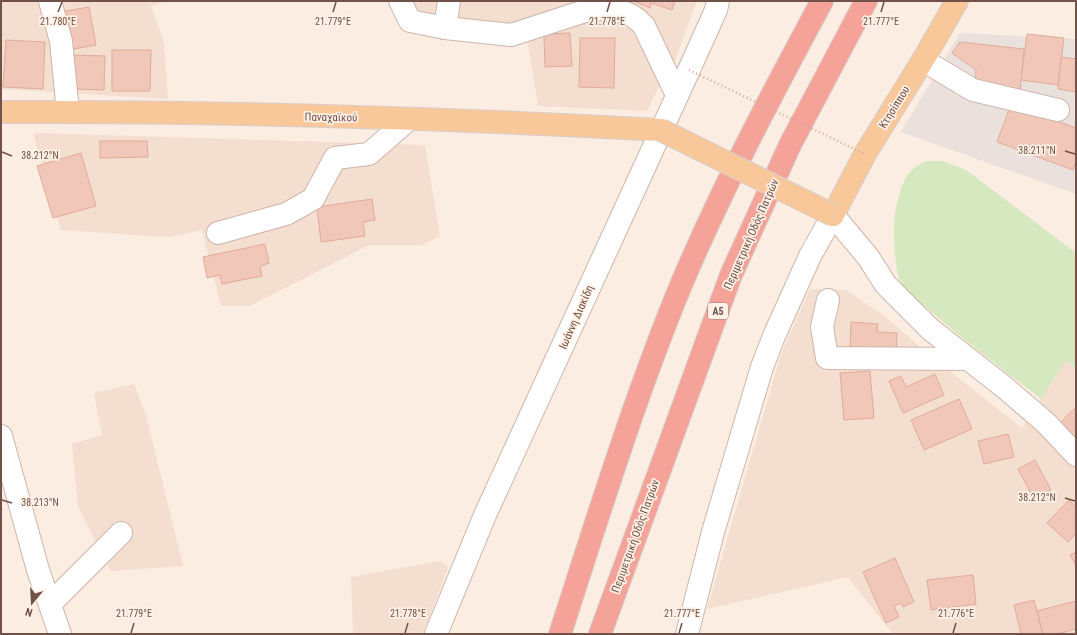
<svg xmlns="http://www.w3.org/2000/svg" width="1077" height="635" font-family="'Roboto Condensed',sans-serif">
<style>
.residential{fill:#f3decf}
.industrial{fill:#eae1dc}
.green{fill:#d6e8c0}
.building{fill:#f0c7b9;stroke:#e2ab9a}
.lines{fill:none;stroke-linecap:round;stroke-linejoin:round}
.minor-casing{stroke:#ceb5ab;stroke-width:24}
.major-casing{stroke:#d7cecc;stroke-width:24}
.highway-casing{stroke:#d7cecc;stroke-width:24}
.minor{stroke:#fff;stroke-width:22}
.major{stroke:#f9c89a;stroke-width:22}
.highway{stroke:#f5a398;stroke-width:22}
.major-bridge-casing{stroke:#d7cecc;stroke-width:24;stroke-linecap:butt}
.path-bridge{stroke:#d4aa9d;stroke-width:2.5;stroke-dasharray:1 3;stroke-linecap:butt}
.major-bridge{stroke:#f9c89a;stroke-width:22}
.ticks{fill:none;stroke:#715149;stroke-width:1.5}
.labels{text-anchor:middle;stroke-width:3.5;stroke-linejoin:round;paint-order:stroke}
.shield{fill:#fff1e6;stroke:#9c8178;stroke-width:1}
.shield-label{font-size:10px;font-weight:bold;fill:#715149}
.street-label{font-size:11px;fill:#715149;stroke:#fff1e6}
.ticks-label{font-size:10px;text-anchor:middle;fill:#715149;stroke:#fff1e6;stroke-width:3.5;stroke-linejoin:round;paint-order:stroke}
</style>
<rect width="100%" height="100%" fill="#fbede1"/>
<g class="residential">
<polygon points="1,1 169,1 151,6 164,42 168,99 1,89"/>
<polygon points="405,1 595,1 511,27 413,17"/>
<polygon points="604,1 697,1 673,66"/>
<polygon points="594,15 626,19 641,30 663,78 647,111 538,106 527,38"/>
<polygon points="33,133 425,145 440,236 422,245 369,245 250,306 221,306 202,230 168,237 61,230"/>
<polygon points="810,289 846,290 886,317 928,354 1022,428 1066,360 1076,369 1076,634 893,634 848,577 707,609 781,354"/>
<polygon points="134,384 146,415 183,566 111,571 78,507 72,444 102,435 94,393"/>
<polygon points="440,561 448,568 423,634 353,634 351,577"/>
</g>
<polygon class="industrial" points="960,33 1076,39 1076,194 901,132"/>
<path class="green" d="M926,161H942L966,170L1076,253V369L1066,360L1041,399C1003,369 963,340 927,308C919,301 907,293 902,285C893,272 893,222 896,207C902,185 904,171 926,161Z"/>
<g class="building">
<polygon points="633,1 675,1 672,10 651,3 650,8"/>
<polygon points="89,7 96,45 68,50 60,12"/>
<polygon points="570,33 572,66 545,67 544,34"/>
<polygon points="1027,34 1064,38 1058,85 1021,80"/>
<polygon points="580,38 615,38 614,88 579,87"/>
<polygon points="6,40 45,42 43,89 3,87"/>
<polygon points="960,42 1024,49 1020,92 975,87 976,70 952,53"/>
<polygon points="112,50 151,50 150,91 112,91"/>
<polygon points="74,55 105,56 104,90 73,89"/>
<polygon points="1061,57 1076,59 1076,92 1058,89"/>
<polygon points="1011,104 1076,128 1076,161 1073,170 997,142"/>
<polygon points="100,141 147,141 148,157 100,158"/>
<polygon points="81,153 96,206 53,218 37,166"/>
<polygon points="372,199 375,220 363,222 365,236 321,242 317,207"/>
<polygon points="265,244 269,263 260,266 262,276 222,284 220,275 207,278 203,257"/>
<polygon points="851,322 878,324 877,332 897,333 896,355 850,352"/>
<polygon points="870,371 874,418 844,420 840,373"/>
<polygon points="935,374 944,395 903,413 889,381 901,376 906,387"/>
<polygon points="959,399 972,429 924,450 911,420"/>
<polygon points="1076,407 1076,442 1058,425"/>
<polygon points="1008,434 1014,457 984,464 978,441"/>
<polygon points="1035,460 1051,490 1034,499 1018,469"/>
<polygon points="1069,500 1076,507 1076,533 1068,542 1047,523"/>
<polygon points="1076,552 1076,565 1070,555"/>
<polygon points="895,558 914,602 903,607 901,603 894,606 899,617 886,623 863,572"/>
<polygon points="973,575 976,604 931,610 927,580"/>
<polygon points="1034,600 1043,634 1021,634 1014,605"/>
<polygon points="1076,601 1076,629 1057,634 1043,634 1037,611"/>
</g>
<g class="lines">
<defs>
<g id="minor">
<polyline points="50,1 61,41 68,112"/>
<path d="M400,1L410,21L445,28L511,35L588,10C610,8 630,9 644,26L677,95"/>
<polyline points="445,28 449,1"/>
<polyline points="923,60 973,90 1058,110"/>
<polyline points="218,233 286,214 313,199 335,158 369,154 409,119"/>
<polyline points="828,300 822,327 827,358 966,359"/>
<polyline points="1,436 38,570 60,634"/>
<polyline points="50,604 121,533"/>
<polyline points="436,634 485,515 689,70 716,10 718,1"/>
<polyline points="687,634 713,532 762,367 774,336 810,256 833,215 868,257 886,285 930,329 1004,387 1047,424 1076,455"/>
</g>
<g id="major">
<path d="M1,112C221,111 442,118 661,130"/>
<polyline points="833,215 865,154 923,60 957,1"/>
</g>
<g id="highway">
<path d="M560,634C598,517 634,399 681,285C722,188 772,94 822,1"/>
<polyline points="600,634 731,275 790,145 866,1"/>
</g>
</defs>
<use href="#minor" class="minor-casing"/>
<use href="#major" class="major-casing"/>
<use href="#highway" class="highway-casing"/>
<use href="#minor" class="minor"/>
<use href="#major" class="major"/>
<use href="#highway" class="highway"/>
<defs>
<polyline id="major-bridge" points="661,130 833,215"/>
</defs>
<use href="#major-bridge" class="major-bridge-casing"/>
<polyline class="path-bridge" points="689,70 865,154"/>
<use href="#major-bridge" class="major-bridge"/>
</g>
<path class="ticks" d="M58,12L62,2M333,12L336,2M607,12L610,2M881,12L884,2M1065,151L1075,154M2,152L12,156M1065,498L1075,501M2,500L12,503M131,633L134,623M405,633L408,623M679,633L682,623M953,633L956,623"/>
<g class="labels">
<rect class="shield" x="708" y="303" width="20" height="16" rx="3"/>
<g class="shield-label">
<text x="718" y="315">Α5</text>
</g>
<g class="street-label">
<text transform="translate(894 107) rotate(-58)" y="4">Κτησίππου</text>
<text transform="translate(331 117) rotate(1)" y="4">Παναχαϊκού</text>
<text transform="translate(751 234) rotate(-66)" y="4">Περιμετρική Οδός Πατρών</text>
<text transform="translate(576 317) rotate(-66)" y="4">Ιωάννη Διακίδη</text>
<text transform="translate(635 536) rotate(-70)" y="4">Περιμετρική Οδός Πατρών</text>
</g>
</g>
<g class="ticks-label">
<text x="58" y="25">21.780°E</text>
<text x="333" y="25">21.779°E</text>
<text x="607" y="25">21.778°E</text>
<text x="881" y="25">21.777°E</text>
<text x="1037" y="154">38.211°N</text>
<text x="40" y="159">38.212°N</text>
<text x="1037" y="501">38.212°N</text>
<text x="40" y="506">38.213°N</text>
<text x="134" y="617">21.779°E</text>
<text x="408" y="617">21.778°E</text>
<text x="682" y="617">21.777°E</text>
<text x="956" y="617">21.776°E</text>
</g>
<rect width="1077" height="635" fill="none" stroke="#715149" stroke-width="4"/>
<g transform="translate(32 603) rotate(198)" stroke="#fff1e6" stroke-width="3" paint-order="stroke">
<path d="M0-3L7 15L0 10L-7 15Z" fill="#715149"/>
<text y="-6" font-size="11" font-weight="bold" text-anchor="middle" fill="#715149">N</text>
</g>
</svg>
